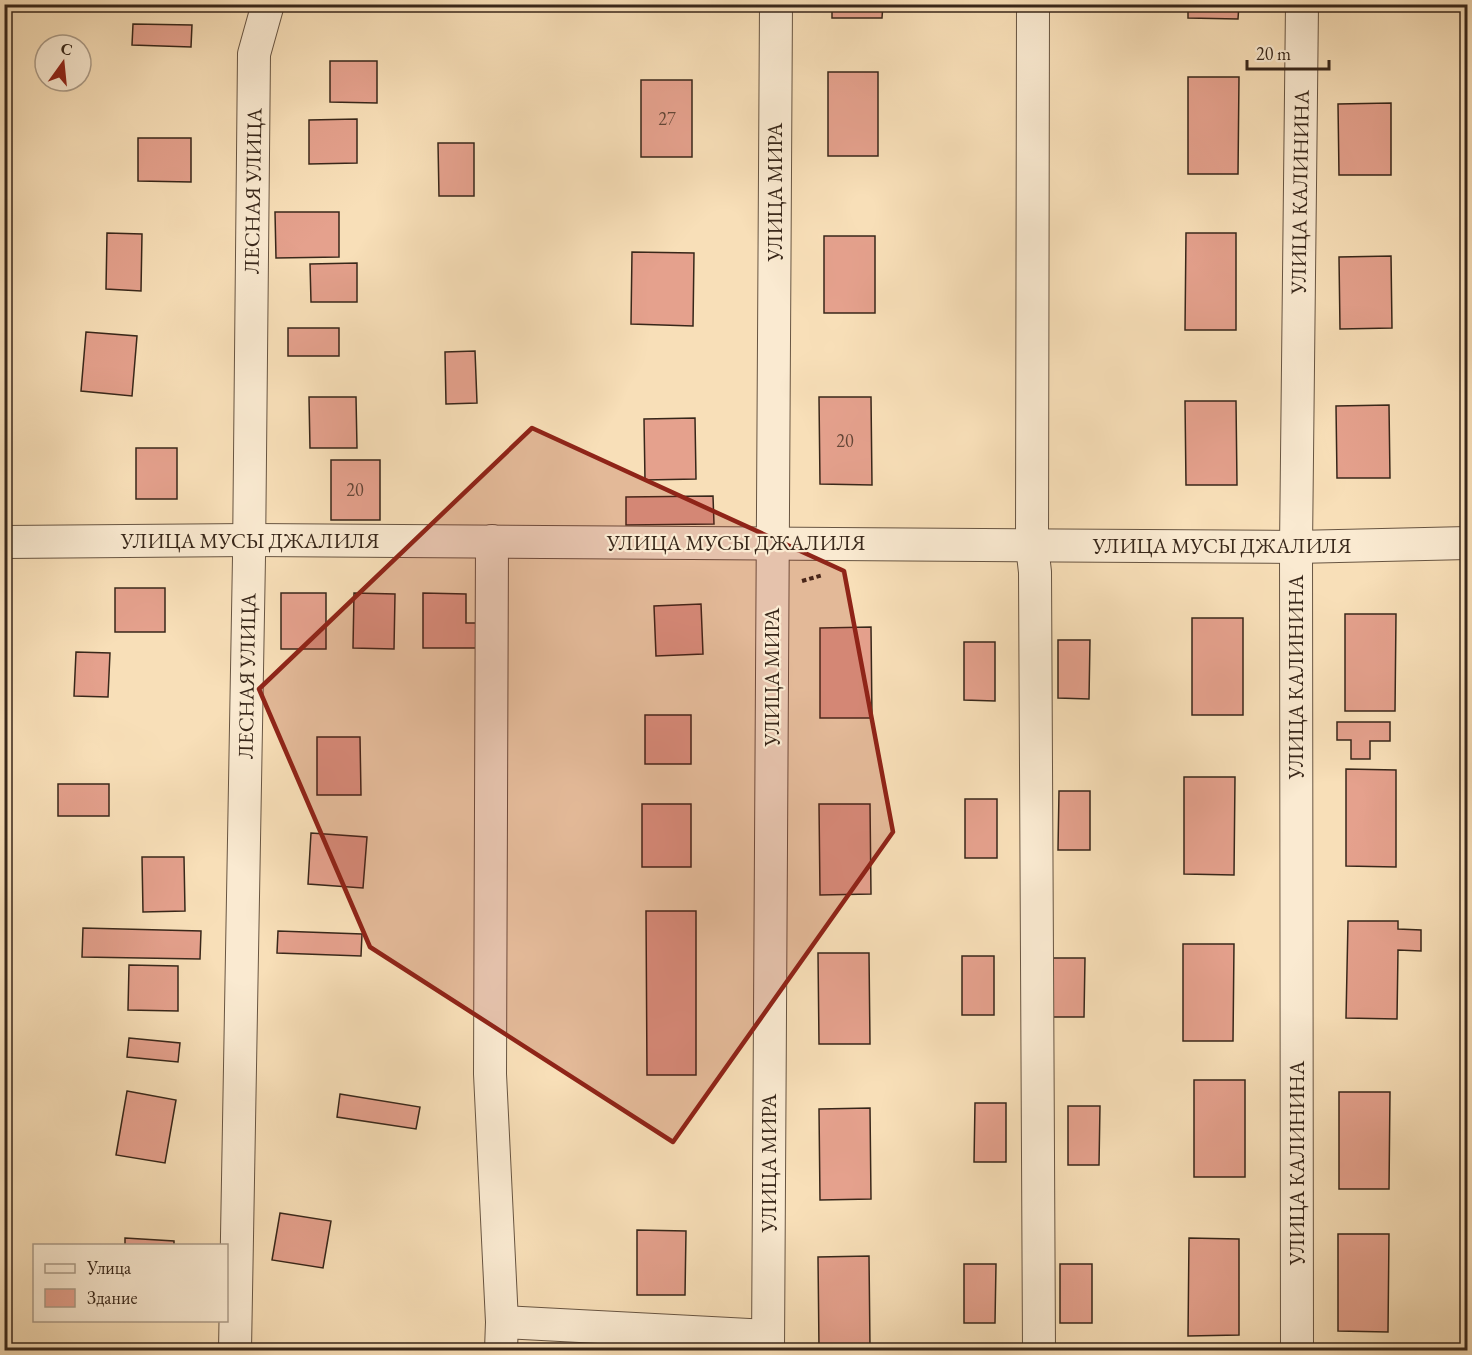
<svg xmlns="http://www.w3.org/2000/svg" width="1472" height="1355" font-family="'EB Garamond',serif">
<style>
.building{fill:#e5a18d;stroke:#38271a;stroke-width:1.5}
.lines{fill:none;stroke-linecap:round;stroke-linejoin:round}
.minor-casing{stroke:#685542;stroke-width:34}
.path{stroke:#38271a;stroke-width:4;stroke-dasharray:4.5 3;stroke-linecap:butt}
.minor{stroke:#faead1;stroke-width:32}
.marked{fill:#8f2418;fill-opacity:0.2;stroke:#8f2418;stroke-width:4.5;stroke-linejoin:round}
.labels{text-anchor:middle;stroke-width:4.5;stroke-linejoin:round;paint-order:stroke}
.number-label{font-size:18px;fill:#634637}
.street-label{font-size:21px;fill:#38271a;stroke:#faead1}
</style>
<rect width="100%" height="100%" fill="#f8dfb8"/>
<filter id="stains"><feTurbulence type="fractalNoise" baseFrequency=".00333" numOctaves="4"/><feColorMatrix values="0 0 0 0 .2 0 0 0 0 .09 0 0 0 0 .02 0 0 0 .5 -.17"/></filter>
<radialGradient id="worn" r=".72"><stop offset=".6" stop-color="#630" stop-opacity="0"/><stop offset="1" stop-color="#630" stop-opacity=".3"/></radialGradient>
<g class="building">
<polygon points="832,4 883,4 882,18 832,18"/>
<polygon points="1188,4 1239,4 1238,19 1188,18"/>
<polygon points="133,24 192,25 191,47 132,45"/>
<polygon points="330,61 377,61 377,103 330,102"/>
<rect x="828" y="72" width="50" height="84"/>
<polygon points="1188,77 1239,77 1238,174 1188,174"/>
<rect x="641" y="80" width="51" height="77"/>
<polygon points="1391,103 1391,175 1339,175 1338,104"/>
<polygon points="357,119 357,163 309,164 309,120"/>
<polygon points="138,138 191,138 191,182 138,181"/>
<polygon points="438,143 474,143 474,196 439,196"/>
<polygon points="275,212 339,212 339,257 276,258"/>
<polygon points="107,233 142,234 141,291 106,289"/>
<polygon points="1186,233 1236,233 1236,330 1185,330"/>
<rect x="824" y="236" width="51" height="77"/>
<polygon points="632,252 694,253 693,326 631,324"/>
<polygon points="1391,256 1392,328 1340,329 1339,257"/>
<polygon points="357,263 357,302 311,302 310,264"/>
<rect x="288" y="328" width="51" height="28"/>
<polygon points="86,332 137,336 132,396 81,391"/>
<polygon points="475,351 477,403 446,404 445,352"/>
<polygon points="309,397 356,397 357,448 310,448"/>
<polygon points="819,397 871,397 872,485 820,484"/>
<polygon points="1185,401 1236,401 1237,485 1186,485"/>
<polygon points="1389,405 1390,478 1337,478 1336,406"/>
<polygon points="695,418 696,479 645,480 644,419"/>
<rect x="136" y="448" width="41" height="51"/>
<rect x="331" y="460" width="49" height="60"/>
<polygon points="713,496 714,524 626,525 626,497"/>
<rect x="115" y="588" width="50" height="44"/>
<rect x="281" y="593" width="45" height="56"/>
<polygon points="354,593 395,594 394,649 353,648"/>
<polygon points="423,593 466,594 466,623 479,623 479,648 423,648"/>
<polygon points="701,604 703,654 656,656 654,606"/>
<polygon points="1345,614 1396,614 1395,711 1345,711"/>
<rect x="1192" y="618" width="51" height="97"/>
<polygon points="871,627 872,718 820,718 820,628"/>
<polygon points="1058,640 1090,640 1089,699 1058,698"/>
<polygon points="964,642 995,642 995,701 964,700"/>
<polygon points="76,652 110,653 108,697 74,696"/>
<rect x="645" y="715" width="46" height="49"/>
<polygon points="1337,722 1390,722 1390,741 1370,741 1370,759 1351,759 1351,740 1337,740"/>
<polygon points="317,737 360,737 361,795 317,795"/>
<polygon points="1346,769 1396,770 1396,867 1346,866"/>
<polygon points="1184,777 1235,777 1234,875 1184,874"/>
<rect x="58" y="784" width="51" height="32"/>
<polygon points="1059,791 1090,791 1090,850 1058,850"/>
<rect x="965" y="799" width="32" height="59"/>
<rect x="642" y="804" width="49" height="63"/>
<polygon points="819,804 870,804 871,894 820,895"/>
<polygon points="311,833 367,837 363,888 308,884"/>
<polygon points="142,857 184,857 185,911 143,912"/>
<polygon points="646,911 696,911 696,1075 647,1075"/>
<polygon points="1348,921 1398,921 1398,929 1421,930 1421,951 1398,950 1397,1019 1346,1018"/>
<polygon points="83,928 201,931 200,959 82,957"/>
<polygon points="278,931 362,934 361,956 277,953"/>
<polygon points="1183,944 1234,944 1233,1041 1183,1041"/>
<polygon points="818,953 869,953 870,1044 819,1044"/>
<rect x="962" y="956" width="32" height="59"/>
<polygon points="1053,958 1085,958 1084,1017 1053,1017"/>
<polygon points="129,965 178,966 178,1011 128,1010"/>
<polygon points="129,1038 180,1043 178,1062 127,1057"/>
<rect x="1194" y="1080" width="51" height="97"/>
<polygon points="127,1091 176,1100 165,1163 116,1155"/>
<polygon points="1339,1092 1390,1092 1389,1189 1339,1189"/>
<polygon points="340,1094 420,1107 416,1129 337,1117"/>
<polygon points="975,1103 1006,1103 1006,1162 974,1162"/>
<polygon points="1068,1106 1100,1106 1099,1165 1068,1165"/>
<polygon points="870,1108 871,1199 820,1200 819,1109"/>
<polygon points="280,1213 331,1221 323,1268 272,1260"/>
<polygon points="637,1230 686,1231 685,1295 637,1295"/>
<polygon points="1338,1234 1389,1234 1388,1332 1338,1331"/>
<polygon points="125,1238 174,1241 174,1246 125,1246"/>
<polygon points="1189,1238 1239,1239 1239,1335 1188,1336"/>
<polygon points="869,1256 870,1347 819,1348 818,1257"/>
<polygon points="964,1264 996,1264 995,1323 964,1323"/>
<rect x="1060" y="1264" width="32" height="59"/>
<rect x="90" y="1348" width="55" height="2"/>
</g>
<g class="lines">
<defs>
<g id="minor">
<polyline points="1033,4 1032,546 1035,572 1039,1350"/>
<polyline points="492,541 490,1074 502,1322 501,1350"/>
<polyline points="4,542 249,540 1296,547 1468,543"/>
<polyline points="502,1322 768,1336"/>
<polyline points="235,1350 249,557 254,54 268,4"/>
<polyline points="768,1350 776,4"/>
<polyline points="1297,1350 1296,547 1302,4"/>
</g>
</defs>
<use href="#minor" class="minor-casing"/>
<polyline class="path" points="802,581 823,575"/>
<use href="#minor" class="minor"/>
</g>
<path class="marked" d="M532,428L844,571L893,832L673,1142L370,947L259,689Z"/>
<g class="labels">
<g class="number-label">
<text x="667" y="125">27</text>
<text x="845" y="447">20</text>
<text x="355" y="496">20</text>
</g>
<g class="street-label">
<text transform="translate(253 191) rotate(-89)" y="7">ЛЕСНАЯ УЛИЦА</text>
<text transform="translate(775 192) rotate(-90)" y="7">УЛИЦА МИРА</text>
<text transform="translate(1300 192) rotate(-89)" y="7">УЛИЦА КАЛИНИНА</text>
<text x="250" y="548">УЛИЦА МУСЫ ДЖАЛИЛЯ</text>
<text x="736" y="550">УЛИЦА МУСЫ ДЖАЛИЛЯ</text>
<text x="1222" y="553">УЛИЦА МУСЫ ДЖАЛИЛЯ</text>
<text transform="translate(247 676) rotate(-89)" y="7">ЛЕСНАЯ УЛИЦА</text>
<text transform="translate(772 677) rotate(-90)" y="7">УЛИЦА МИРА</text>
<text transform="translate(1296 677) rotate(-90)" y="7">УЛИЦА КАЛИНИНА</text>
<text transform="translate(769 1163) rotate(-90)" y="7">УЛИЦА МИРА</text>
<text transform="translate(1297 1163) rotate(-90)" y="7">УЛИЦА КАЛИНИНА</text>
</g>
</g>
<rect width="1472" height="1355" fill="none" stroke="#f8dfb8" stroke-width="24"/>
<rect x="6" y="6" width="1460" height="1343" fill="none" stroke="#38271a" stroke-width="3"/>
<rect x="12" y="12" width="1448" height="1331" fill="none" stroke="#38271a" stroke-width="1.5"/>
<rect x="33" y="1244" width="195" height="78" fill="#faead1" stroke="#ac9c88" stroke-width="1.5"/>
<rect x="45" y="1264" width="30" height="9" fill="#faead1" stroke="#ac9c88" stroke-width="1.5"/>
<text x="87" y="1274" font-size="18" fill="#38271a">Улица</text>
<rect x="45" y="1289" width="30" height="18" fill="#e5a18d" stroke="#ac9c88" stroke-width="1.5"/>
<text x="87" y="1304" font-size="18" fill="#38271a">Здание</text>
<g transform="translate(63 63) rotate(15)"><circle r="28" fill="#faead1" stroke="#ac9c88" stroke-width="1.5"/>
<path d="M0-4.5L10 22L0 15L-10 22Z" fill="#8f2418"/>
<text y="-9" font-size="16" font-weight="bold" text-anchor="middle" fill="#38271a">С</text>
</g>
<path d="M1247 60v9h82v-9" fill="none" stroke="#38271a" stroke-width="3"/>
<text x="1256" y="60" font-size="18" fill="#38271a" stroke="#faead1" stroke-width="4.5" paint-order="stroke">20 m</text>
<rect width="100%" height="100%" filter="url(#stains)"/>
<rect width="100%" height="100%" fill="url(#worn)"/>
</svg>
